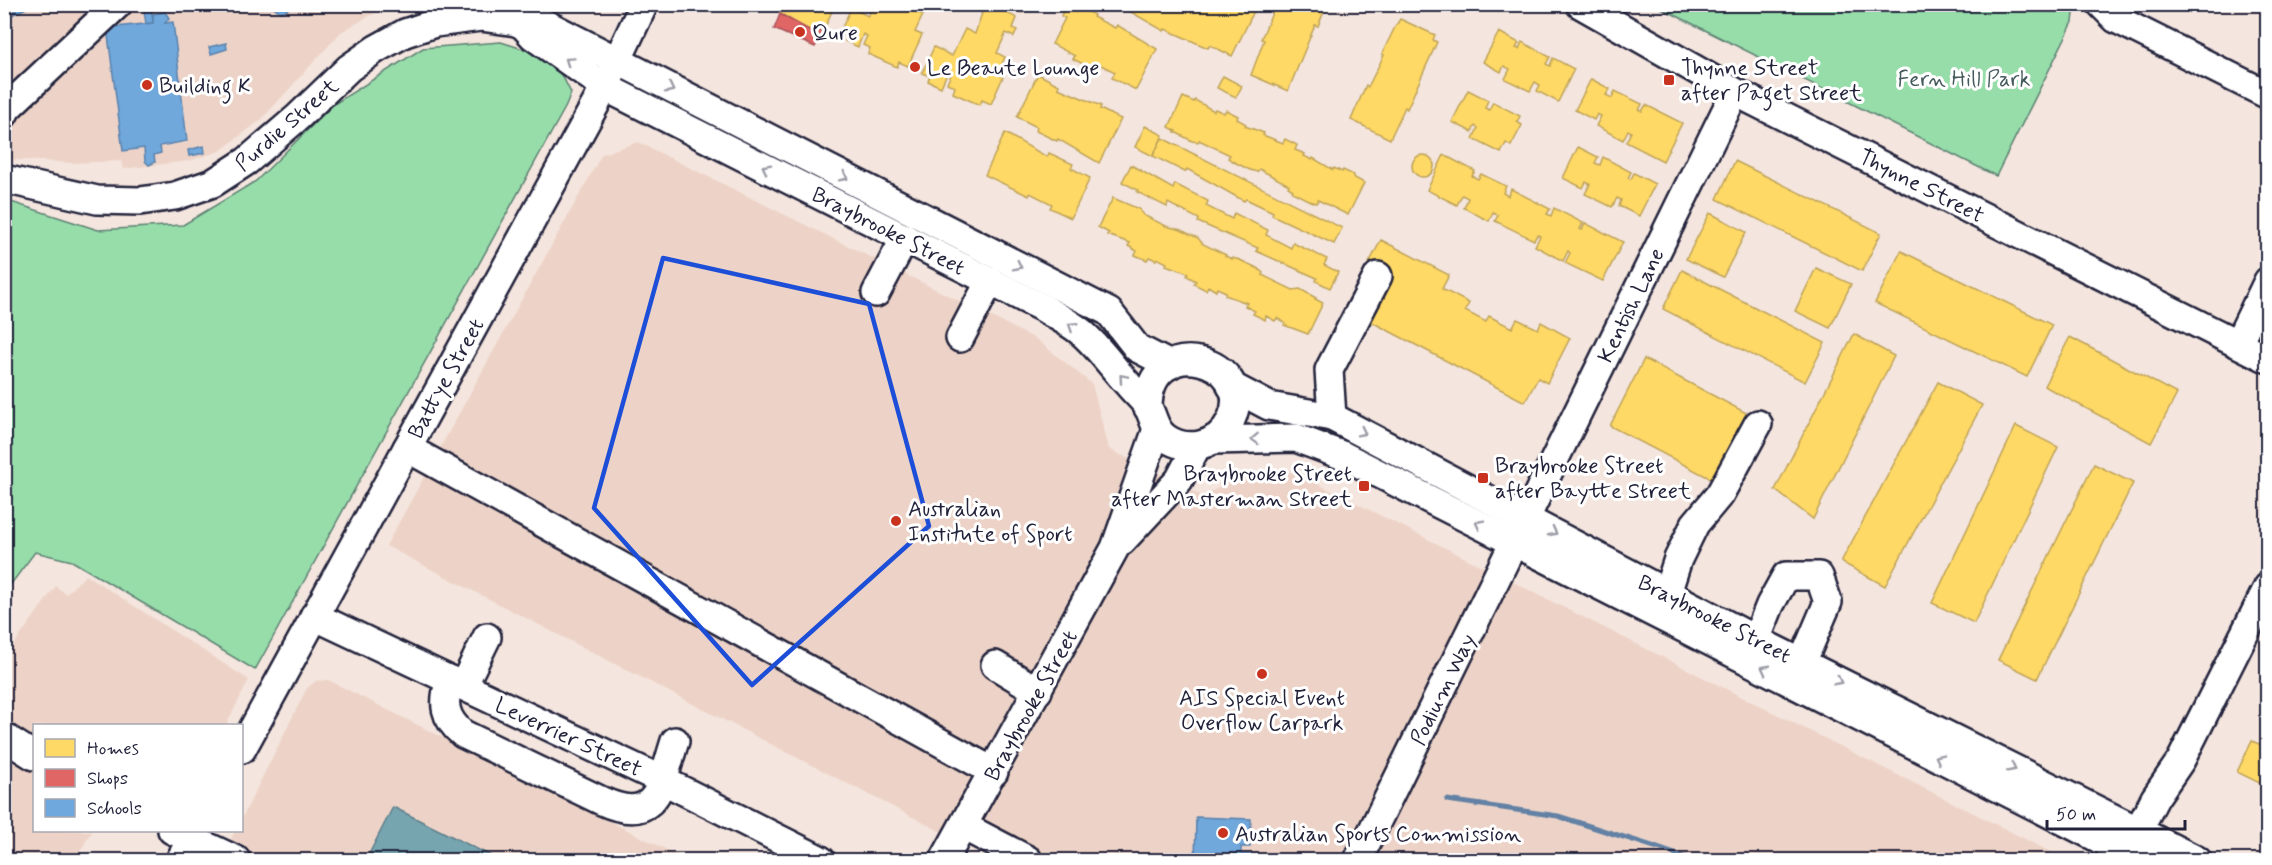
<svg xmlns="http://www.w3.org/2000/svg" width="2272" height="865" font-family="Mynerve,sans-serif">
<style>
.built{fill:#edd3c7}
.green{fill:#97ddaa;stroke:#5c8072;stroke-width:1.5}
.homes{fill:#ffd966;stroke:#bda259;stroke-width:1.5}
.shops{fill:#e06666;stroke:#a75259;stroke-width:1.5}
.schools{fill:#6fa8dc;stroke:#5880ac;stroke-width:1.5}
.public{fill:#76a5af;stroke:#5d7e8c;stroke-width:1.5}
.lines{fill:none;stroke-linecap:round;stroke-linejoin:round}
.stream{stroke:#6281a4;stroke-width:5}
.minor-casing{stroke:#22223b;stroke-width:32}
.minor{stroke:#fff;stroke-width:27}
.oneway{stroke:#9c9ca7}
.marked{fill:none;stroke:#1d4ed8;stroke-width:4.5;stroke-linejoin:round}
.poi-dot{fill:#c8321e;stroke:#fff;stroke-width:2}
.labels{text-anchor:middle;stroke-width:6;stroke-linejoin:round;paint-order:stroke}
.poi-label{font-size:22px;fill:#22223b;stroke:#fff;text-anchor:start}
.park-label{font-size:22px;fill:#455a5c;stroke:#fff}
.street-label{font-size:22px;fill:#22223b;stroke:#fff}
</style>
<rect width="100%" height="100%" fill="#f4e5de"/>
<filter id="ink" filterUnits="userSpaceOnUse"><feTurbulence type="fractalNoise" baseFrequency=".0167" numOctaves="2"/><feDisplacementMap in="SourceGraphic" scale="12" xChannelSelector="R" yChannelSelector="G"/><feConvolveMatrix kernelMatrix="1 2 1 2 8 2 1 2 1" color-interpolation-filters="sRGB"/></filter>
<g filter="url(#ink)">
<g class="built">
<polygon points="4,5 389,5 341,32 261,120 220,151 189,161 123,169 121,161 72,163 5,159"/>
<polygon points="638,142 1036,339 1092,384 1109,449 1202,496 1248,473 1294,472 2067,860 996,860 386,546 602,154"/>
<polygon points="86,575 249,680 226,725 34,726 34,745 5,724 5,657 56,586 66,594"/>
<polygon points="328,680 687,860 220,860 235,831 242,830 242,818 307,688 316,681"/>
<polygon points="4,750 34,771 34,830 92,831 75,860 5,860"/>
</g>
<g class="green">
<polygon points="1655,5 2075,5 2073,22 1996,176"/>
<polygon points="501,42 548,57 564,79 571,93 566,106 255,670 72,561 35,552 5,592 5,200 98,230 183,225 256,181 334,104 423,48"/>
</g>
<g class="homes">
<polygon points="835,4 823,32 812,28 811,31 789,20 789,18 780,14 783,8 777,5"/>
<polygon points="873,4 911,4 909,9 923,15 915,32 922,35 908,66 899,62 897,67 868,54 870,48 863,45 867,36 863,34 858,47 845,41 847,37 839,34 851,8 868,16"/>
<polygon points="977,4 989,4 1017,18 1013,28 1017,30 1014,37 1006,33 997,53 1005,57 1001,66 1004,67 1000,75 1003,77 991,104 982,100 980,105 953,93 955,87 947,83 951,75 947,73 941,87 928,81 930,76 922,73 934,47 952,56 965,29 975,34 982,13 975,9"/>
<polygon points="1003,4 1026,4 1022,13"/>
<polygon points="1066,4 1075,4 1094,15 1093,17 1115,28 1117,25 1157,49 1136,90 1112,78 1115,72 1097,63 1093,69 1073,59 1075,56 1052,44 1065,18 1061,16"/>
<polygon points="1110,4 1242,4 1254,11 1232,56 1210,45 1208,48 1165,29 1164,31 1124,8 1122,11"/>
<polygon points="1276,4 1327,4 1318,26 1315,25 1288,91 1251,75 1264,40 1261,39"/>
<polygon points="1400,19 1435,35 1433,40 1437,42 1407,109 1405,107 1390,139 1351,120 1366,85 1368,87 1384,55 1382,54 1395,27"/>
<polygon points="1499,32 1519,43 1516,48 1519,49 1522,42 1550,57 1546,64 1550,66 1553,58 1574,69 1558,102 1537,91 1540,85 1535,82 1530,91 1505,79 1510,69 1504,66 1501,72 1483,62"/>
<polygon points="1038,74 1059,85 1058,88 1101,106 1100,109 1121,119 1099,163 1058,139 1057,141 1036,131 1037,127 1017,117"/>
<polygon points="1223,76 1242,86 1236,97 1217,88"/>
<polygon points="1591,79 1610,89 1606,95 1612,98 1615,91 1642,104 1639,110 1642,111 1646,105 1682,123 1663,161 1626,142 1631,132 1628,130 1623,140 1596,126 1601,116 1597,114 1594,120 1575,110"/>
<polygon points="1468,90 1488,100 1485,108 1489,110 1493,102 1520,116 1517,122 1522,125 1511,146 1506,143 1501,153 1473,139 1478,128 1475,126 1472,132 1452,122"/>
<polygon points="1183,97 1194,102 1195,100 1214,111 1215,109 1224,113 1226,110 1238,116 1237,119 1246,124 1245,126 1264,133 1263,135 1283,143 1285,139 1297,145 1295,150 1305,154 1304,156 1312,160 1313,158 1333,170 1334,168 1342,172 1343,170 1354,175 1353,177 1364,183 1348,215 1318,200 1316,203 1310,201 1292,192 1293,190 1288,187 1289,185 1259,169 1257,172 1250,170 1234,162 1228,158 1230,155 1199,140 1198,142 1192,141 1175,132 1176,131 1169,127"/>
<polygon points="1145,126 1163,135 1153,156 1135,147"/>
<polygon points="1005,133 1047,157 1049,153 1073,164 1071,168 1090,178 1071,218 1050,208 1052,204 1030,193 1029,196 985,175"/>
<polygon points="1162,138 1342,228 1334,244 1272,215 1273,212 1246,199 1244,201 1187,169 1185,172 1153,156"/>
<polygon points="1578,147 1598,157 1595,163 1600,165 1603,157 1631,172 1628,178 1631,179 1634,173 1655,184 1639,216 1619,206 1621,200 1617,198 1612,207 1585,194 1590,184 1586,182 1583,188 1563,178"/>
<circle cx="1423" cy="166" r="11"/>
<polygon points="1444,155 1475,171 1472,176 1478,179 1481,174 1506,186 1503,193 1508,196 1511,189 1550,209 1547,214 1551,216 1554,208 1583,223 1580,229 1582,230 1585,223 1623,242 1603,281 1565,263 1570,253 1568,251 1563,261 1535,246 1540,236 1537,235 1534,240 1495,221 1498,215 1493,212 1489,221 1464,208 1468,198 1462,195 1457,205 1427,190"/>
<polygon points="1735,161 1881,233 1862,271 1717,199"/>
<polygon points="1131,165 1173,189 1175,184 1208,201 1206,206 1232,219 1234,213 1268,230 1266,235 1291,248 1293,243 1327,259 1324,265 1338,272 1330,288 1316,281 1317,278 1256,251 1258,248 1198,222 1199,219 1168,203 1167,207 1137,192 1138,190 1122,182"/>
<polygon points="1113,198 1139,209 1143,215 1166,226 1181,230 1198,238 1203,244 1226,255 1225,256 1232,259 1232,258 1240,260 1257,268 1263,273 1262,275 1293,290 1300,289 1316,298 1315,299 1323,303 1308,334 1284,325 1285,323 1277,318 1275,321 1266,316 1265,320 1253,314 1255,311 1245,306 1247,303 1225,295 1226,292 1217,288 1216,291 1208,286 1206,290 1194,284 1196,281 1187,276 1188,273 1166,265 1167,263 1157,258 1156,260 1149,257 1147,260 1135,255 1137,251 1128,246 1130,243 1107,235 1109,233 1098,227"/>
<polygon points="1710,213 1746,232 1723,277 1686,259"/>
<polygon points="1381,240 1449,275 1442,289 1469,303 1465,311 1486,322 1489,316 1512,328 1517,319 1538,329 1541,322 1570,338 1547,383 1538,378 1525,402 1368,320 1378,276 1366,269"/>
<polygon points="1901,251 2052,325 2027,377 1875,303"/>
<polygon points="1816,268 1851,284 1830,328 1795,311"/>
<polygon points="1682,270 1825,343 1805,382 1663,309"/>
<polygon points="1854,334 1894,356 1813,519 1775,490"/>
<polygon points="2070,337 2177,394 2151,443 2044,386"/>
<polygon points="1644,359 1752,416 1717,482 1610,426"/>
<polygon points="1938,382 1982,405 1885,586 1841,562"/>
<polygon points="2016,426 2058,447 1974,623 1932,603"/>
<polygon points="2094,464 2133,483 2037,679 1998,660"/>
<polygon points="2252,741 2268,748 2268,787 2237,772"/>
</g>
<polygon class="shops" points="780,14 811,31 812,28 823,32 815,47 774,29"/>
<g class="schools">
<polygon points="4,4 34,4 4,19"/>
<polygon points="143,4 151,4 153,23 146,24"/>
<polygon points="270,4 291,4 287,10 280,12"/>
<polygon points="165,12 169,18 165,23 173,22 187,141 160,146 161,153 154,155 155,162 149,165 145,161 144,148 123,151 107,28 153,23 153,14"/>
<polygon points="226,43 227,49 211,54 209,47"/>
<polygon points="204,146 205,153 189,156 188,150"/>
<polygon points="1196,817 1251,819 1250,847 1241,847 1241,854 1261,855 1260,860 1195,860"/>
</g>
<polygon class="public" points="393,807 499,860 366,860"/>
<g class="lines">
<polyline class="stream" points="1447,800 1558,816 1655,847 1692,860"/>
<defs>
<g id="minor">
<polyline points="1580,4 1735,92 2268,359"/>
<polyline points="2101,4 2116,19 2268,95"/>
<polyline points="527,24 540,21 1109,312 1137,348 1170,365"/>
<polyline points="4,114 7,108 118,4"/>
<path d="M4,179L97,200L140,201L175,196L213,183L247,161L298,117L349,68L376,49L405,33L435,23L481,17L516,22L523,25L533,36L605,87L1043,308C1056,316 1070,323 1081,332C1098,346 1112,367 1127,383C1133,391 1143,399 1148,407C1154,418 1154,429 1166,438C1176,445 1189,447 1200,445C1214,442 1225,432 1231,420C1259,359 1148,328 1148,408"/>
<polyline points="876,293 905,238"/>
<polyline points="960,338 990,281"/>
<polyline points="2238,343 2268,281"/>
<polyline points="1231,386 1269,406 1332,417 1756,640 2197,860"/>
<polyline points="1332,417 1329,370 1378,276"/>
<polyline points="1213,440 1296,438 1344,456 2141,860"/>
<polyline points="407,448 994,772"/>
<polyline points="1122,541 1179,480 1197,446"/>
<polyline points="1667,593 1678,559 1695,524 1720,494 1758,424"/>
<polyline points="314,616 662,780 821,860"/>
<polyline points="1756,640 1770,605 1786,576 1819,576 1828,602 1802,663"/>
<polyline points="995,665 1038,691"/>
<path d="M450,680C442,703 444,718 463,734L602,801C659,827 661,783 675,741"/>
<polyline points="463,686 487,637"/>
<polyline points="4,737 34,756"/>
<polyline points="242,749 605,87 644,4"/>
<polyline points="963,826 1028,860"/>
<polyline points="172,830 236,860"/>
<polyline points="2134,850 2138,831 2155,798 2181,760 2268,587"/>
<polyline points="180,860 197,830"/>
<polyline points="944,860 1115,548 1157,429"/>
<polyline points="1358,860 1735,92"/>
</g>
</defs>
<use href="#minor" class="minor-casing"/>
<use href="#minor" class="minor"/>
</g>
<defs><path id="oneway-chevron" d="M-2-3.5L2.5 0L-2 3.5" fill="none" stroke-width="1.6" stroke-linecap="round" stroke-linejoin="round" transform="scale(1.5)"/></defs>
<g class="oneway">
<use href="#oneway-chevron" transform="translate(569 61) rotate(-145)"/>
<use href="#oneway-chevron" transform="translate(670 89) rotate(27)"/>
<use href="#oneway-chevron" transform="translate(766 168) rotate(-153)"/>
<use href="#oneway-chevron" transform="translate(844 177) rotate(27)"/>
<use href="#oneway-chevron" transform="translate(1018 266) rotate(27)"/>
<use href="#oneway-chevron" transform="translate(1072 326) rotate(-147)"/>
<use href="#oneway-chevron" transform="translate(1123 378) rotate(-131)"/>
<use href="#oneway-chevron" transform="translate(1362 432) rotate(27)"/>
<use href="#oneway-chevron" transform="translate(1255 439) rotate(178)"/>
<use href="#oneway-chevron" transform="translate(1479 524) rotate(-153)"/>
<use href="#oneway-chevron" transform="translate(1553 532) rotate(28)"/>
<use href="#oneway-chevron" transform="translate(1765 669) rotate(-153)"/>
<use href="#oneway-chevron" transform="translate(1838 681) rotate(27)"/>
<use href="#oneway-chevron" transform="translate(1939 758) rotate(-153)"/>
<use href="#oneway-chevron" transform="translate(2012 768) rotate(27)"/>
</g>
</g>
<path class="marked" d="M663,258L869,304L929,526L752,685L594,508Z"/>
<g class="poi-dot">
<circle cx="800" cy="32" r="6"/>
<circle cx="915" cy="67" r="6"/>
<rect x="1663" y="74" width="12" height="12" rx="3"/>
<circle cx="147" cy="85" r="6"/>
<rect x="1477" y="472" width="12" height="12" rx="3"/>
<rect x="1358" y="480" width="12" height="12" rx="3"/>
<circle cx="896" cy="521" r="6"/>
<circle cx="1262" cy="674" r="6"/>
<circle cx="1223" cy="833" r="6"/>
</g>
<g class="labels">
<g class="poi-label">
<text x="812" y="40">Qure</text>
<text x="927" y="75">Le Beaute Lounge</text>
<text x="1681" y="75">Thynne Street<tspan x="1681" dy="25">after Paget Street</tspan></text>
<text x="159" y="93">Building K</text>
<text x="1495" y="473">Braybrooke Street<tspan x="1495" dy="25">after Baytte Street</tspan></text>
<text x="1352" y="481" text-anchor="end">Braybrooke Street<tspan x="1352" dy="25">after Masterman Street</tspan></text>
<text x="908" y="516">Australian<tspan x="908" dy="25">Institute of Sport</tspan></text>
<text x="1262" y="705" text-anchor="middle">AIS Special Event<tspan x="1262" dy="25">Overflow Carpark</tspan></text>
<text x="1235" y="841">Australian Sports Commission</text>
</g>
<g class="park-label">
<text x="1964" y="86">Fern Hill Park</text>
</g>
<g class="street-label">
<text transform="translate(286 124) rotate(-41)" y="8">Purdie Street</text>
<text transform="translate(1922 185) rotate(27)" y="8">Thynne Street</text>
<text transform="translate(889 230) rotate(27)" y="8">Braybrooke Street</text>
<text transform="translate(1630 305) rotate(-64)" y="8">Kentish Lane</text>
<text transform="translate(445 378) rotate(-61)" y="8">Battye Street</text>
<text transform="translate(1715 618) rotate(27)" y="8">Braybrooke Street</text>
<text transform="translate(1442 689) rotate(-64)" y="8">Podium Way</text>
<text transform="translate(1030 705) rotate(-61)" y="8">Braybrooke Street</text>
<text transform="translate(569 736) rotate(25)" y="8">Leverrier Street</text>
</g>
</g>
<rect width="2272" height="865" fill="none" stroke="#fff" stroke-width="24"/>
<rect x="12" y="12" width="2248" height="841" fill="none" stroke="#22223b" stroke-width="2" filter="url(#ink)"/>
<rect x="33" y="724" width="210" height="108" fill="#ffffff" stroke="#a7a7b1" stroke-width="1.5"/>
<rect x="45" y="739" width="30" height="18" fill="#ffd966" stroke="#a7a7b1" stroke-width="1.5"/>
<text x="87" y="754" font-size="18" fill="#22223b">Homes</text>
<rect x="45" y="769" width="30" height="18" fill="#e06666" stroke="#a7a7b1" stroke-width="1.5"/>
<text x="87" y="784" font-size="18" fill="#22223b">Shops</text>
<rect x="45" y="799" width="30" height="18" fill="#6fa8dc" stroke="#a7a7b1" stroke-width="1.5"/>
<text x="87" y="814" font-size="18" fill="#22223b">Schools</text>
<path d="M2047 820v9h138v-9" fill="none" stroke="#22223b" stroke-width="3"/>
<text x="2056" y="820" font-size="18" fill="#22223b" stroke="#ffffff" stroke-width="4.5" paint-order="stroke">50 m</text>
</svg>
